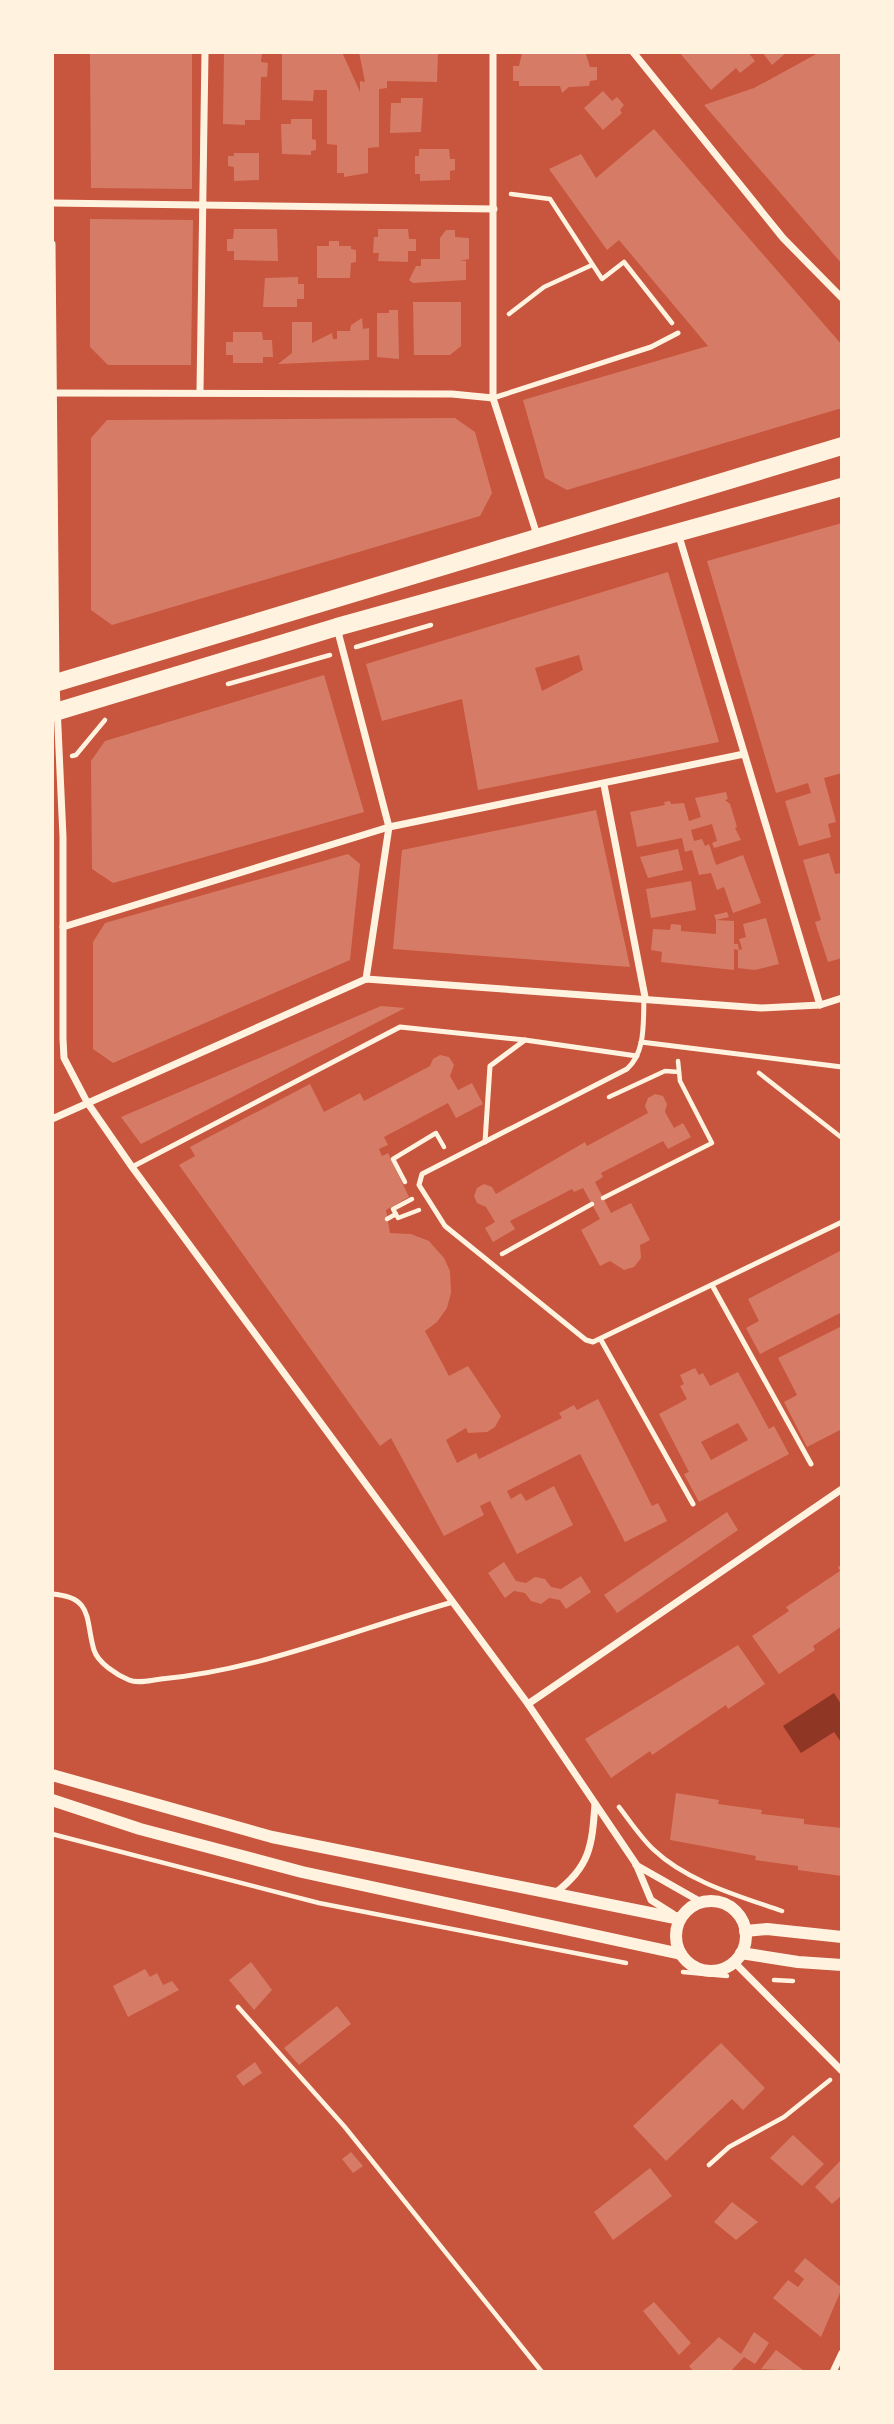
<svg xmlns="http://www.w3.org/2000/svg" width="894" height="2424" font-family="Merriweather,serif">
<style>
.water{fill:#8f3625}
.building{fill:#d67c66;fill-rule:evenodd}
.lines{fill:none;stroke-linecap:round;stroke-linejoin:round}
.path{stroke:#fff3e0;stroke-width:4.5}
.service{stroke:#fff3e0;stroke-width:5}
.minor{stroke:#fff3e0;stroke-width:7}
.tertiary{stroke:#fff3e0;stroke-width:12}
.primary{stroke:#fff3e0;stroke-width:18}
</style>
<rect width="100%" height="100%" fill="#c8553d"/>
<polygon class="water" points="834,1693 841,1704 841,1742 834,1732 801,1753 783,1726"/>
<g class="building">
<polygon points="90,52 192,52 192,189 91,188"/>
<polygon points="224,52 262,52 261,62 268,63 267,77 261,77 260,120 245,120 245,125 223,124"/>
<polygon points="282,52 342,52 360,92 360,81 365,82 359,52 438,52 437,82 387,81 387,88 379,89 379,147 368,148 368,173 344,177 344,173 337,173 337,145 327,144 327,90 314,90 313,101 282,100"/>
<polygon points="679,52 748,52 755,61 740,73 736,68 711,90"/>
<polygon points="762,52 787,52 772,65"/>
<polygon points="820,52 842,52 842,264 704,105 754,88"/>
<polygon points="522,53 586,54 590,67 597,67 597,80 590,81 589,86 569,87 562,93 560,86 519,86 519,81 513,81 513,66 519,66"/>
<polygon points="603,91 612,101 617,97 624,105 620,110 622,113 603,130 584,108"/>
<polygon points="401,98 423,98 421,132 390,133 391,103 401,103"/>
<polygon points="291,119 312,119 312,139 316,140 316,150 311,151 311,155 282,154 281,124 291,124"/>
<polygon points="654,129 842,345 842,408 567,490 545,478 523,400 708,346 619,240 607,250 549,169 581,154 596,178"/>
<polygon points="419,149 449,149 450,159 455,159 455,170 450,171 450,180 420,181 420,174 415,174 415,156 419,156"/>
<polygon points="234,153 259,153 259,180 234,181 234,167 228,166 228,156 234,156"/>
<polygon points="90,219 193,220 191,365 108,365 90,347"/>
<polygon points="234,229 277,229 278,261 234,260 234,251 227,251 227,239 233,239"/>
<polygon points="378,229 408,229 409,239 416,239 416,251 408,251 408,262 378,261 379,253 373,253 374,237 378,237"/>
<polygon points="446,230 455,230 455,237 469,238 469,259 460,261 466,261 466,280 413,283 409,280 416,266 421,266 421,259 440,259 440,238"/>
<polygon points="329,241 339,241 339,246 351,246 351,249 356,250 356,262 351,263 350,278 317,278 317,246 329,246"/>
<polygon points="298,277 298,284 304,284 304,299 297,299 297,307 263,307 265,278"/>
<polygon points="413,302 461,302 461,346 450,355 414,355"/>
<polygon points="389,310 398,310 399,359 377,357 377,313 389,313"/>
<polygon points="362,318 363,329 369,328 369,360 278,364 292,353 292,322 312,322 312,343 332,333 333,339 337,339 337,331 350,331 351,325"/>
<polygon points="233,332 262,332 263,340 272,340 273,357 263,357 263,363 233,363 233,355 226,355 226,342 233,342"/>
<polygon points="455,418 475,432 492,493 480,516 112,625 91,610 91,438 107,420"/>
<polygon points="842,523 842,773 824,778 836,822 828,824 831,837 799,846 785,801 811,793 808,783 776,793 707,561"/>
<path d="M668,572L719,742L478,790L462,699L382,721L366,664ZM579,655L583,670L542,691L535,668Z"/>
<polygon points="324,675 364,812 113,883 92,869 91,761 105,741"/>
<polygon points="726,792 728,799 725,800 730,804 737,827 735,828 741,840 714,848 712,843 717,841 712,824 691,830 694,841 702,839 705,846 709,844 716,865 743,855 761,903 733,913 724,887 717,890 711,873 699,875 692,850 685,852 682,838 637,847 630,812 665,805 664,802 670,801 671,804 684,803 689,821 701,817 695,798"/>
<polygon points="596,810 630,967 393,949 402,850"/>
<polygon points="678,849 683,870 648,878 640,857"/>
<polygon points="829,853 835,874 842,873 842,958 828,962 815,922 821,920 803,860"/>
<polygon points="348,854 360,864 350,960 113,1063 93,1049 93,942 105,923"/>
<polygon points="691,881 696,910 651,918 646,889"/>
<polygon points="727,912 729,917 716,920 714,915"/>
<polygon points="766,918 779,964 755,970 738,968 738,950 734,949 734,970 724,969 661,962 662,952 651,950 653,929 670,930 671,924 681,925 681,931 716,934 716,920 734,921 734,944 738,944 739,950 742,949 739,939 746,937 743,924"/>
<polygon points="381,1006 405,1008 141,1144 121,1117"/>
<polygon points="440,1055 449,1057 454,1065 450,1076 458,1090 472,1083 483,1104 456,1118 448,1103 384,1137 388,1145 379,1149 382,1156 388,1153 409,1197 386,1210 390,1233 411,1234 429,1241 444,1258 450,1271 451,1293 447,1308 437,1322 425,1331 449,1376 468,1366 501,1416 495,1427 487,1432 468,1433 466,1428 446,1440 457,1463 476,1453 479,1459 562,1418 559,1413 574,1405 577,1410 598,1399 652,1506 658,1503 667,1521 625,1542 580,1454 507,1491 511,1499 521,1493 526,1501 554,1486 573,1525 517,1554 490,1501 480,1506 484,1515 444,1536 391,1438 380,1446 179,1165 195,1156 190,1147 310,1084 324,1112 360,1093 364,1101 430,1066 433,1059"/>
<polygon points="655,1094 663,1096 667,1104 665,1112 674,1128 683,1123 691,1137 668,1149 663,1141 601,1173 603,1177 595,1182 611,1213 631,1203 650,1240 640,1245 641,1258 634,1267 624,1270 610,1261 600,1266 581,1230 600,1219 583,1188 574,1192 572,1189 510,1221 515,1229 493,1242 485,1228 495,1222 486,1207 477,1203 474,1196 477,1188 484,1184 492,1187 496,1194 585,1142 587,1146 648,1113 645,1106 648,1098"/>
<polygon points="842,1250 842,1312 760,1354 746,1328 759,1321 748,1299"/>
<polygon points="842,1326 842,1429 807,1447 784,1402 797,1395 778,1358"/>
<path d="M695,1368L699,1375L703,1373L710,1386L738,1372L769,1429L774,1426L789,1454L699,1502L684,1474L689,1472L659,1414L687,1399L680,1386L684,1384L680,1375ZM738,1423L748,1440L711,1460L701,1442Z"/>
<polygon points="727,1512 738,1530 617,1613 604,1595"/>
<polygon points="504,1562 516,1581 526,1583 535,1577 545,1579 551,1587 561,1589 581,1576 591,1592 566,1609 560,1600 549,1598 541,1604 531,1601 525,1593 514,1591 505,1598 488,1573"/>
<polygon points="842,1564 842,1626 813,1646 815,1650 779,1674 752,1636 789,1611 786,1607 840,1571 838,1567"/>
<polygon points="738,1645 765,1684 728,1709 726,1705 652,1755 650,1751 611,1778 585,1739"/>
<polygon points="676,1793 719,1800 718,1804 762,1810 761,1814 804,1819 804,1824 842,1828 842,1876 798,1870 798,1866 755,1860 756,1856 670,1840"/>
<polygon points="251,1962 272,1990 254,2010 229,1980"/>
<polygon points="145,1969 150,1977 157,1973 163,1985 172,1981 179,1990 128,2017 113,1986"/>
<polygon points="337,2006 351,2024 299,2065 284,2048"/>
<polygon points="721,2043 765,2088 743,2110 732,2099 666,2161 633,2126"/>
<polygon points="255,2062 262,2073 243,2086 236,2076"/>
<polygon points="793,2135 824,2164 802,2186 770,2158"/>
<polygon points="351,2152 363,2166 353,2173 342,2159"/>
<polygon points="842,2159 842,2195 832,2204 815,2187"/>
<polygon points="650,2168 672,2196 613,2240 594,2212"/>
<polygon points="732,2202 758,2222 736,2240 714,2222"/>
<polygon points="805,2258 842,2288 821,2337 773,2298 788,2280 798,2287 804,2279 794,2271"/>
<polygon points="654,2302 691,2343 679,2355 643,2311"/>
<polygon points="754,2332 769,2343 755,2364 744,2357 731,2371 693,2371 689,2366 719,2337 741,2354"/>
<polygon points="776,2350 803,2370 802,2371 761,2369"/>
</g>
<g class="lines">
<g class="path">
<polyline points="511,194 550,199 602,279 624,262 672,323"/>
<polyline points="509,314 544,287 592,265"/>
<polyline points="356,647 431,625"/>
<polyline points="228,684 330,655"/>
<polyline points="72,756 76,755 105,720"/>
<polyline points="759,1073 842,1138"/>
<polyline points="609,1097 665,1071 679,1072"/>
<polyline points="405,1182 393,1159 436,1133 444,1147"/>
<polyline points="603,1198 712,1143 680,1081 678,1061"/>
<polyline points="412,1199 393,1209 398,1218 419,1210"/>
<polyline points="387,1219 396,1214"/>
<polyline points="502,1254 592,1204"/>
<path d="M619,1807C630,1821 641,1838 654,1850C688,1882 739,1896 782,1911"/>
<polyline points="52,1834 319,1903 626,1963"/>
<polyline points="683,1972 727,1976"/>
<polyline points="774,1980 793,1981"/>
<polyline points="238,2007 344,2126 542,2372"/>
<polyline points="709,2165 729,2147 784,2117 830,2080"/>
</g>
<g class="service">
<polyline points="493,398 651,347 678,333"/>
<path d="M644,999C643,1022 646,1052 627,1069L422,1174L419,1185L445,1226L586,1340L593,1342L842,1222"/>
<polyline points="641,1042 842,1067"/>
<polyline points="485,1142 490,1066 525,1040 637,1056"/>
<polyline points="132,1167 400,1027 525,1040"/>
<polyline points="712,1285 811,1464"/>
<polyline points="601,1340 693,1504"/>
<path d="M52,1594C94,1597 85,1620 94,1650C98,1663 117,1675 129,1680C138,1684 151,1680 161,1679C261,1670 357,1629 453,1602"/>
</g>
<g class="minor">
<polyline points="493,52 493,398 538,538"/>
<polyline points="633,52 783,238 842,298"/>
<polyline points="52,203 494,209"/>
<polyline points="52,244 56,684 63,837 63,1039 64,1058 87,1102 132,1167 528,1704 636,1864 651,1900 673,1914"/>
<polyline points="200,391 205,52"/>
<polyline points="52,393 452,394 493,398"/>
<polyline points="678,533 820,1005"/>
<polyline points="337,628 389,827 366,979"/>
<polyline points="604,785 645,997"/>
<polyline points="63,927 389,827 744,754"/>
<polyline points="52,1119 366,979 761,1008 820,1005 842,998"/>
<polyline points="528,1704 842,1489"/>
<polyline points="636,1865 701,1902"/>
<path d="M555,1893C590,1867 592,1846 595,1804"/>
<polyline points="734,1962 842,2071"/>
<polyline points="833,2372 842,2353"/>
</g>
<g class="tertiary">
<polyline points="52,1775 272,1837 680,1919"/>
<polyline points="52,1800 140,1829 302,1872 681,1954"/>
<circle cx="711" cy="1936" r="35"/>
<polyline points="745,1931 767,1929 842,1937"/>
<polyline points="741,1953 798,1962 842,1965"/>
</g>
<g class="primary">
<polyline points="52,684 842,446"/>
<polyline points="52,713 337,627 842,487"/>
</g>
</g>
<rect width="894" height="2424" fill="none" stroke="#fff3e0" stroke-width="108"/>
</svg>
